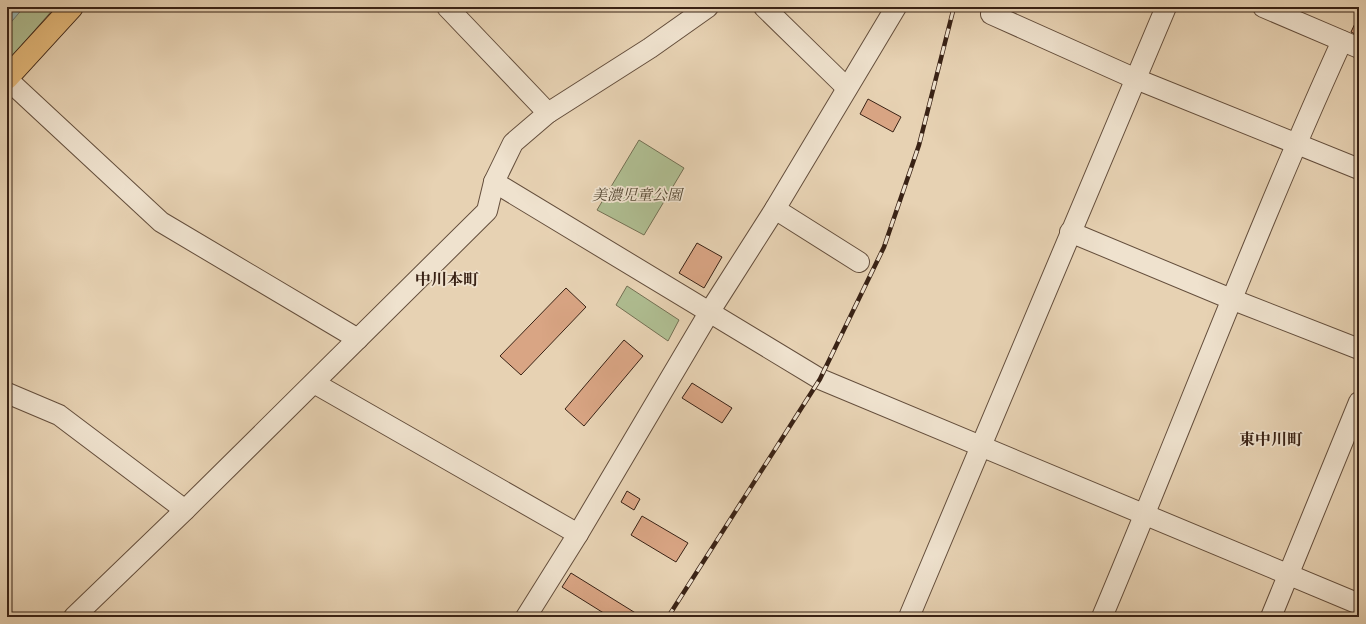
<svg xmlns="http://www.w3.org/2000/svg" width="1366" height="624" font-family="'IM FELL DW Pica','Noto Serif JP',serif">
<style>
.green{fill:#afbd91;stroke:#747053}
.water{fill:#98b6b3;stroke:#727b74}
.building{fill:#d9a584;stroke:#392215}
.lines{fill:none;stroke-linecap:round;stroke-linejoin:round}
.minor-casing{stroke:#644e3c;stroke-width:22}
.major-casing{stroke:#392215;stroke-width:24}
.minor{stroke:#efe2ce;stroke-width:20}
.major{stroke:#e4b97a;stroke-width:22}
.rail-casing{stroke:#392215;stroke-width:4.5}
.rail{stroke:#efe2ce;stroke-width:3;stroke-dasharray:9;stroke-linecap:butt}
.labels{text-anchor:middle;stroke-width:3.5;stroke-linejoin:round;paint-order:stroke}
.park-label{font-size:15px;font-style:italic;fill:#564934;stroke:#efe2ce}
.neighbourhood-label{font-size:16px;font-weight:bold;fill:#392215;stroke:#efe2ce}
</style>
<rect width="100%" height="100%" fill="#e7d2b3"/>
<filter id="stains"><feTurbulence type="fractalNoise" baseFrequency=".005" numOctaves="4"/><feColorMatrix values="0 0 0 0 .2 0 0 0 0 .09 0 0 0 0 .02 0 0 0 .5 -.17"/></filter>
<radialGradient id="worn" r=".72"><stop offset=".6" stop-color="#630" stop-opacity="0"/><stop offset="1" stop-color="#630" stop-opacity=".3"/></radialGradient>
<g class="green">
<polygon points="7,7 55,7 7,62"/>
<polygon points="639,140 684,168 644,235 597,210"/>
<polygon points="627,286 679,320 668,341 616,305"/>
</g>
<polygon class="water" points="7,7 24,7 7,27"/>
<g class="building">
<polygon points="1359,15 1359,36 1351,32"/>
<polygon points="868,99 901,117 893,132 860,114"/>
<polygon points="697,243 722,257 704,288 679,273"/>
<polygon points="566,288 586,307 521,375 500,356"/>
<polygon points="624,340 643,356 584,426 565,409"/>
<polygon points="692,383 732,408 722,423 682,398"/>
<polygon points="627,491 640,499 634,510 621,502"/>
<polygon points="642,516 688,543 676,562 631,535"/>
<polygon points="571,573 642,617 610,617 562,587"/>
</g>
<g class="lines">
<defs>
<g id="minor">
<polyline points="447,7 548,113"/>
<polyline points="764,7 847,88"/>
<polyline points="1263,7 1359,48"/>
<polyline points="991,14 1136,79 1359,169"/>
<polyline points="7,79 161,222 358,339"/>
<polyline points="494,182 820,379 1359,604"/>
<polyline points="775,209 859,262"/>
<polyline points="1070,232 1231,299 1359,349"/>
<polyline points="314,383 578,534"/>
<polyline points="7,393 59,415 185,510"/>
<polyline points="74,617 185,510 487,211 494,182 513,143 548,113 650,48 708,7"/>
<polyline points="526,617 578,534 710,311 775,209 896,7"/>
<polyline points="909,617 1166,7"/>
<path d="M1102,617C1183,425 1256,230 1342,41"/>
<polyline points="1271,617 1359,402"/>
</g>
<polyline id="major" points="7,78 72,7"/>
</defs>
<use href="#minor" class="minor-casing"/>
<use href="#major" class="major-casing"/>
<use href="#minor" class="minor"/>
<use href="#major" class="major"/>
<defs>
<polyline id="rail" points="668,617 820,379 884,247 919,145 954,7"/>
</defs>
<use href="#rail" class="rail-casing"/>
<use href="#rail" class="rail"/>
</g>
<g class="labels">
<g class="park-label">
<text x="637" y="200">美濃児童公園</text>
</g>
<g class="neighbourhood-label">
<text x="447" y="285">中川本町</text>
<text x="1271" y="445">東中川町</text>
</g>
</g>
<rect width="1366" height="624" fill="none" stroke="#e7d2b3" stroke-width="24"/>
<rect x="8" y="8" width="1350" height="608" fill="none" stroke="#392215" stroke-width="2"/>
<rect x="12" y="12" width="1342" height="600" fill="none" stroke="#392215"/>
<rect width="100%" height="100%" filter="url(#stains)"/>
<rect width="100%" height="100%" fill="url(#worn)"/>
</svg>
